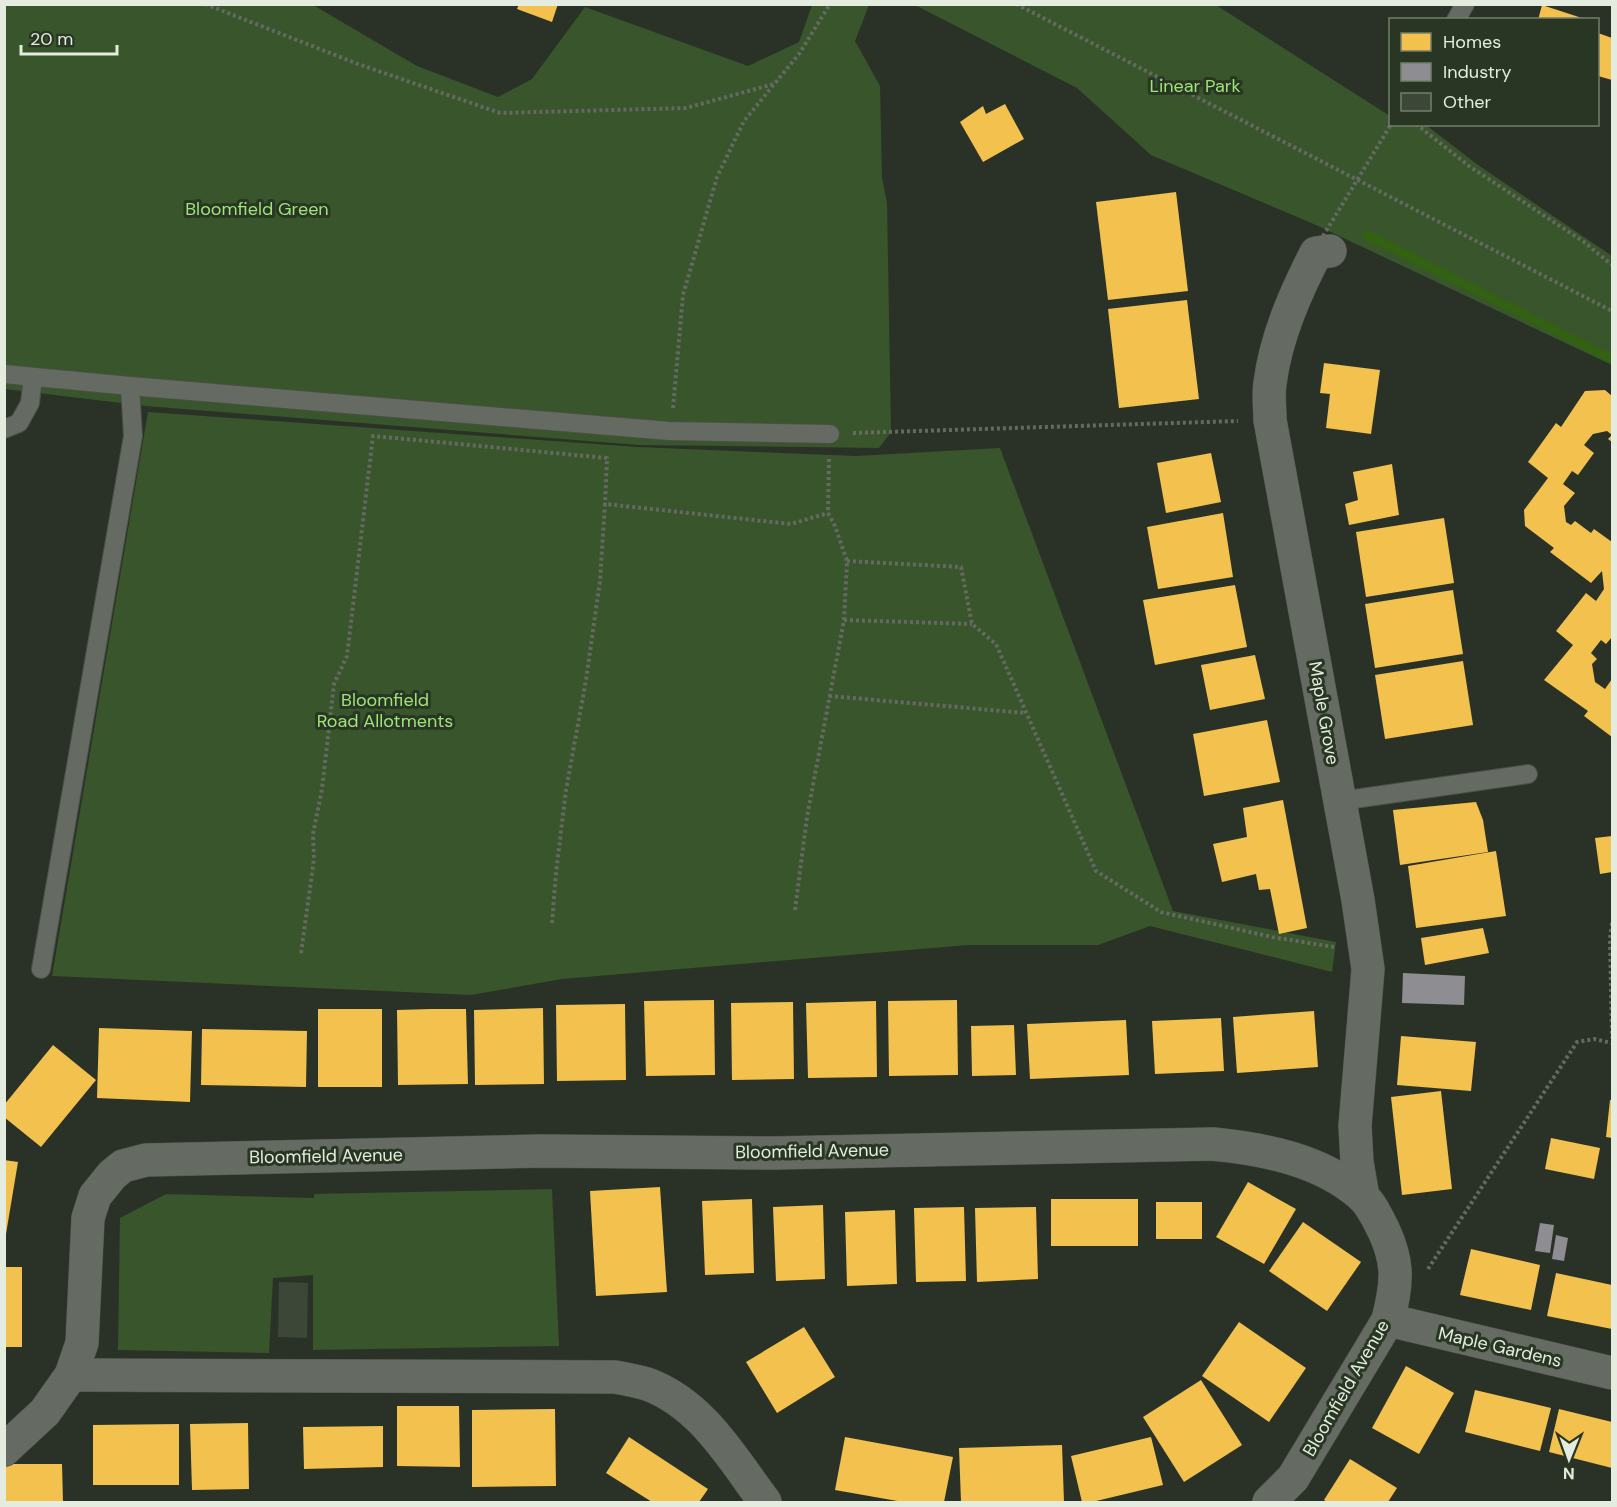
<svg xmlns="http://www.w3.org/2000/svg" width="1617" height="1507" font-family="'DM Sans',sans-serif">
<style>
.green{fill:#39552b}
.homes{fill:#f2c14e}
.industry{fill:#8d8d92}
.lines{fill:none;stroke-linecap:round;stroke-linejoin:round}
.stream{stroke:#326112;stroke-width:9}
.building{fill:#3d4737}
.service-casing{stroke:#495046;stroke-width:20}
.minor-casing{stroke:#495046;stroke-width:34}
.path{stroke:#646961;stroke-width:4;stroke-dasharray:3 3;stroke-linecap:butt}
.service{stroke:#656b62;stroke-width:18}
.minor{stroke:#656b62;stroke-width:33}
.path-bridge{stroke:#646961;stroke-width:4;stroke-dasharray:3 3;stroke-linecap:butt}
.labels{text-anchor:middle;stroke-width:6;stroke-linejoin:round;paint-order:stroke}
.park-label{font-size:18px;fill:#9de479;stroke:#293623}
.street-label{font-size:18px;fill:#e3ecdf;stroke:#293623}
</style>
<rect width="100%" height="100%" fill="#2a3227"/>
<g class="green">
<polygon points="5,5 313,5 417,66 498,97 532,79 585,7 748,66 799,42 812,5 869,5 855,41 880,86 882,178 887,203 891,432 879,448 639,445 146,406 5,389"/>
<polygon points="915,5 1216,5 1390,116 1390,124 1426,125 1478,165 1612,256 1612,365 1316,225 1151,155 1077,88"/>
<polygon points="148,412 637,447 856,456 1000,448 1173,911 1336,942 1332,972 1150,926 1098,945 968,945 562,979 471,995 52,976"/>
<polygon points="552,1189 559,1346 313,1350 313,1275 273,1278 269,1353 118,1350 120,1218 166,1194 314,1198 314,1194"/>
</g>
<g class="homes">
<polygon points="519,4 558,4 552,22 517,9"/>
<polygon points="1542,5 1585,19 1585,20 1538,20"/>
<polygon points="1598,33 1612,38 1612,80 1598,76"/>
<polygon points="1005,104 1024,139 983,162 960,122 983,106 986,114"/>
<polygon points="1176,192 1188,291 1108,300 1096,202"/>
<polygon points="1187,300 1199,399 1119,408 1108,309"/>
<polygon points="1324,363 1380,370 1371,434 1326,428 1330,394 1320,393"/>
<polygon points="1605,390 1612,396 1612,442 1608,439 1612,435 1607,431 1593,434 1584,445 1594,453 1578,475 1572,471 1563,484 1575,493 1564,506 1566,522 1571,525 1575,521 1591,533 1594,529 1612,542 1612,637 1606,644 1601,640 1591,653 1597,659 1592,664 1595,682 1605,689 1612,679 1612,737 1584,716 1588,711 1544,680 1573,645 1556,631 1586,593 1596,601 1604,589 1602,571 1591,583 1550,552 1554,548 1525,526 1524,510 1548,478 1528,462 1556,423 1561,427 1585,391"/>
<polygon points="1211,453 1221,502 1166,513 1157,463"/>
<polygon points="1392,464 1399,515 1349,525 1345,504 1358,500 1353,472"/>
<polygon points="1223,513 1233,577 1158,589 1147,527"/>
<polygon points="1444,518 1454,583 1366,597 1356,532"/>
<polygon points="1235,585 1247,647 1155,665 1143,600"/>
<polygon points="1453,590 1463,654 1375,668 1365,604"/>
<polygon points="1255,655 1265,699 1210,710 1201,665"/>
<polygon points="1463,661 1473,725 1385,739 1375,675"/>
<polygon points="1267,720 1280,782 1204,796 1193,734"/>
<polygon points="1283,800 1307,928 1279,934 1270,889 1259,890 1256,874 1222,882 1213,844 1247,837 1243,808"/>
<polygon points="1476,802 1483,820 1488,852 1400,865 1393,810"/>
<polygon points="1612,836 1612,872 1600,874 1595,838"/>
<polygon points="1496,851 1506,916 1416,928 1408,866"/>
<polygon points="1483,928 1489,953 1425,965 1421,938"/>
<polygon points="714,1000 715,1075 646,1076 644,1001"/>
<polygon points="957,1000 958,1075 889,1076 888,1001"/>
<polygon points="876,1001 877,1077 808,1078 806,1003"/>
<polygon points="793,1002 794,1079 732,1080 731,1003"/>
<polygon points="625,1004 626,1080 557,1081 556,1005"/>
<polygon points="543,1008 544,1084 475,1085 474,1010"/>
<rect x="318" y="1009" width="64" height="78"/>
<polygon points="431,1009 466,1009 468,1084 398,1085 397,1010"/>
<polygon points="1314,1011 1318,1067 1237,1073 1233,1017"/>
<polygon points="1221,1018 1224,1071 1155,1074 1152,1021"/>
<polygon points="1126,1020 1129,1075 1030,1079 1027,1024"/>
<polygon points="1014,1025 1016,1075 972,1076 971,1026"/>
<polygon points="99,1028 192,1031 190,1102 97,1098"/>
<polygon points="202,1029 307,1031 306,1087 201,1085"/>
<polygon points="1401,1036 1476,1042 1471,1091 1397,1085"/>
<polygon points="53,1045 96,1080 41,1147 4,1117 4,1105"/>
<polygon points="1441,1091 1452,1189 1402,1195 1391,1097"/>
<polygon points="1610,1100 1612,1100 1612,1138 1606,1137"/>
<polygon points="1551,1138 1600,1148 1594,1179 1545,1169"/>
<polygon points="4,1160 18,1162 6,1234 4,1234"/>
<polygon points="1248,1182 1296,1209 1264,1264 1216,1237"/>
<polygon points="660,1187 667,1292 596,1296 590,1191"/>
<polygon points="752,1199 754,1273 705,1275 702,1201"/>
<rect x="1051" y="1199" width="87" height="47"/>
<rect x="1156" y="1202" width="46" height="37"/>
<polygon points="823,1205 825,1279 776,1281 773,1207"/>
<polygon points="964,1207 966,1281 916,1282 914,1208"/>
<polygon points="1036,1207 1038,1279 977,1282 975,1208"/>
<polygon points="895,1210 897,1284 847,1286 845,1212"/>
<polygon points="1303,1222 1361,1262 1327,1311 1269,1271"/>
<polygon points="1471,1249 1540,1265 1531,1310 1460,1295"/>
<rect x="4" y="1267" width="18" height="80"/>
<polygon points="1556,1273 1612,1285 1612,1329 1547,1316"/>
<polygon points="1239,1322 1306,1368 1269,1422 1202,1376"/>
<polygon points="804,1327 835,1377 777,1413 746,1362"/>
<polygon points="1406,1366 1454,1393 1419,1454 1372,1428"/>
<polygon points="1201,1380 1242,1445 1184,1482 1143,1417"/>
<polygon points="1475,1390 1551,1408 1540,1451 1465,1432"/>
<polygon points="397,1406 459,1406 460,1467 397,1466"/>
<polygon points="555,1409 556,1486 472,1487 472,1410"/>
<polygon points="1559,1409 1612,1422 1612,1468 1549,1452"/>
<polygon points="248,1423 249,1489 192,1490 190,1424"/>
<polygon points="179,1424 179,1485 93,1485 93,1425"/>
<polygon points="383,1426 383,1467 304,1469 303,1427"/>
<polygon points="629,1437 708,1489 699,1502 652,1502 606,1473"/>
<polygon points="845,1437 953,1457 944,1502 903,1502 835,1490"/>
<polygon points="1151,1437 1163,1485 1092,1502 1082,1502 1071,1456"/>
<polygon points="1062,1445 1064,1502 961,1502 959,1448"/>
<polygon points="1350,1459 1397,1488 1388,1502 1327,1502 1324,1500"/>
<polygon points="5,1464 62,1464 63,1502 4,1502"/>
</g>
<g class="industry">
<polygon points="1403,973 1465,976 1464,1005 1402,1003"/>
<polygon points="1540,1223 1554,1225 1550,1253 1535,1251"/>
<polygon points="1556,1235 1568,1238 1564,1261 1552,1259"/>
</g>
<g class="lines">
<polyline class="stream" points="1367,235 1612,359"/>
</g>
<polygon class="building" points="279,1282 308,1283 307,1338 278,1337"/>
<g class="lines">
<defs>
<g id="service">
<polyline points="1456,20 1465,4"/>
<polyline points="4,374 130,386 669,431 830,434"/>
<polyline points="4,429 19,423 30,403 33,377"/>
<polyline points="1340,801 1528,774"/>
<polyline points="41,969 133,436 130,386"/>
</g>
<g id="minor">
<path d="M1330,251L1316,253C1295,294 1276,337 1270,383C1268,395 1270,408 1270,420L1358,900L1368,969L1355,1126L1357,1162L1363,1197"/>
<polyline points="1388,1320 1612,1373"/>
<path d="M71,1375L615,1377C626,1379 637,1381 647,1384C702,1404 732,1458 765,1502"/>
<path d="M4,1450L45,1412L71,1375L82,1343L88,1218L95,1196L112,1175L123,1166L146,1160L541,1151L775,1153L1213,1144C1264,1149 1322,1160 1362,1196C1372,1205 1378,1219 1384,1231C1390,1244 1394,1256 1395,1270C1396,1287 1392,1304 1388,1320L1293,1478L1269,1502"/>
</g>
</defs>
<use href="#service" class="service-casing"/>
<use href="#minor" class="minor-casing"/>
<g class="path">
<polyline points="205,4 358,64 500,113 686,108 774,84"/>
<polyline points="1016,4 1612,311"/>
<polyline points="1416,124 1469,166 1584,242 1612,265"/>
<polyline points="1390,126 1391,124"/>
<polyline points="673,408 683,295 717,177 744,121 799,54 830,4"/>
<polyline points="853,433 1238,421"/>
<polyline points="847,561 961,567 972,624 996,644 1096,871 1161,912 1272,937 1334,947"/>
<polyline points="844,620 972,624"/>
<polyline points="829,696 1026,713"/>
<polyline points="795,910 807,817 844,620 847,561 835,526 828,513 829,457"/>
<polyline points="552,923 556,873 566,790 586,680 600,581 605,504 791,524 828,513"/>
<polyline points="1612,923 1610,938 1612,1038"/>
<polyline points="301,953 314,859 313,834 322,789 334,684 347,656 373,436 607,458 605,504"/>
<polyline points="1428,1269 1577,1042 1594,1039 1612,1043"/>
</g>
<use href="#service" class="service"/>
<use href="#minor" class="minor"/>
<polyline class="path-bridge" points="1323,236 1390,126"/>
</g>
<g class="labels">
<g class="park-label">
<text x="1195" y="92">Linear Park</text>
<text x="257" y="215">Bloomfield Green</text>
<text x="385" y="706">Bloomfield<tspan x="385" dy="21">Road Allotments</tspan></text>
</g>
<g class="street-label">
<text transform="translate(1324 713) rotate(80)" y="6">Maple Grove</text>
<text transform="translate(812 1151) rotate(-1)" y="6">Bloomfield Avenue</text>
<text transform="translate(326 1156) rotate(-1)" y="6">Bloomfield Avenue</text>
<text transform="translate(1500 1347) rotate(13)" y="6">Maple Gardens</text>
<text transform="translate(1346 1388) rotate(-60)" y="6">Bloomfield Avenue</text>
</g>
</g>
<rect width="1617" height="1507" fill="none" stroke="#e3ecdf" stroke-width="12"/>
<rect x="1389" y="18" width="210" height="108" fill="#293623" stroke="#737f6e" stroke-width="1.5"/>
<rect x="1401" y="33" width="30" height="18" fill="#f2c14e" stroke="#737f6e" stroke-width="1.5"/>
<text x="1443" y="48" font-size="18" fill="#e3ecdf">Homes</text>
<rect x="1401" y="63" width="30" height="18" fill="#8d8d92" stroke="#737f6e" stroke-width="1.5"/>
<text x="1443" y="78" font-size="18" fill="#e3ecdf">Industry</text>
<rect x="1401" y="93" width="30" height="18" fill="#3d4737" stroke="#737f6e" stroke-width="1.5"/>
<text x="1443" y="108" font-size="18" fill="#e3ecdf">Other</text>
<g transform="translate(1569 1459) rotate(181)" stroke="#293623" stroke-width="4.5" paint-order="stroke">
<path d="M0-4.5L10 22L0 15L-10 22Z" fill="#e3ecdf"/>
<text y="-9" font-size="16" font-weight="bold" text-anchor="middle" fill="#e3ecdf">N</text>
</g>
<path d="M21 45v9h96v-9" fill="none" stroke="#e3ecdf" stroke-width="3"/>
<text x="30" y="45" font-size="18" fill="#e3ecdf" stroke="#293623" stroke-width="4.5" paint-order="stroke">20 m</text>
</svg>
